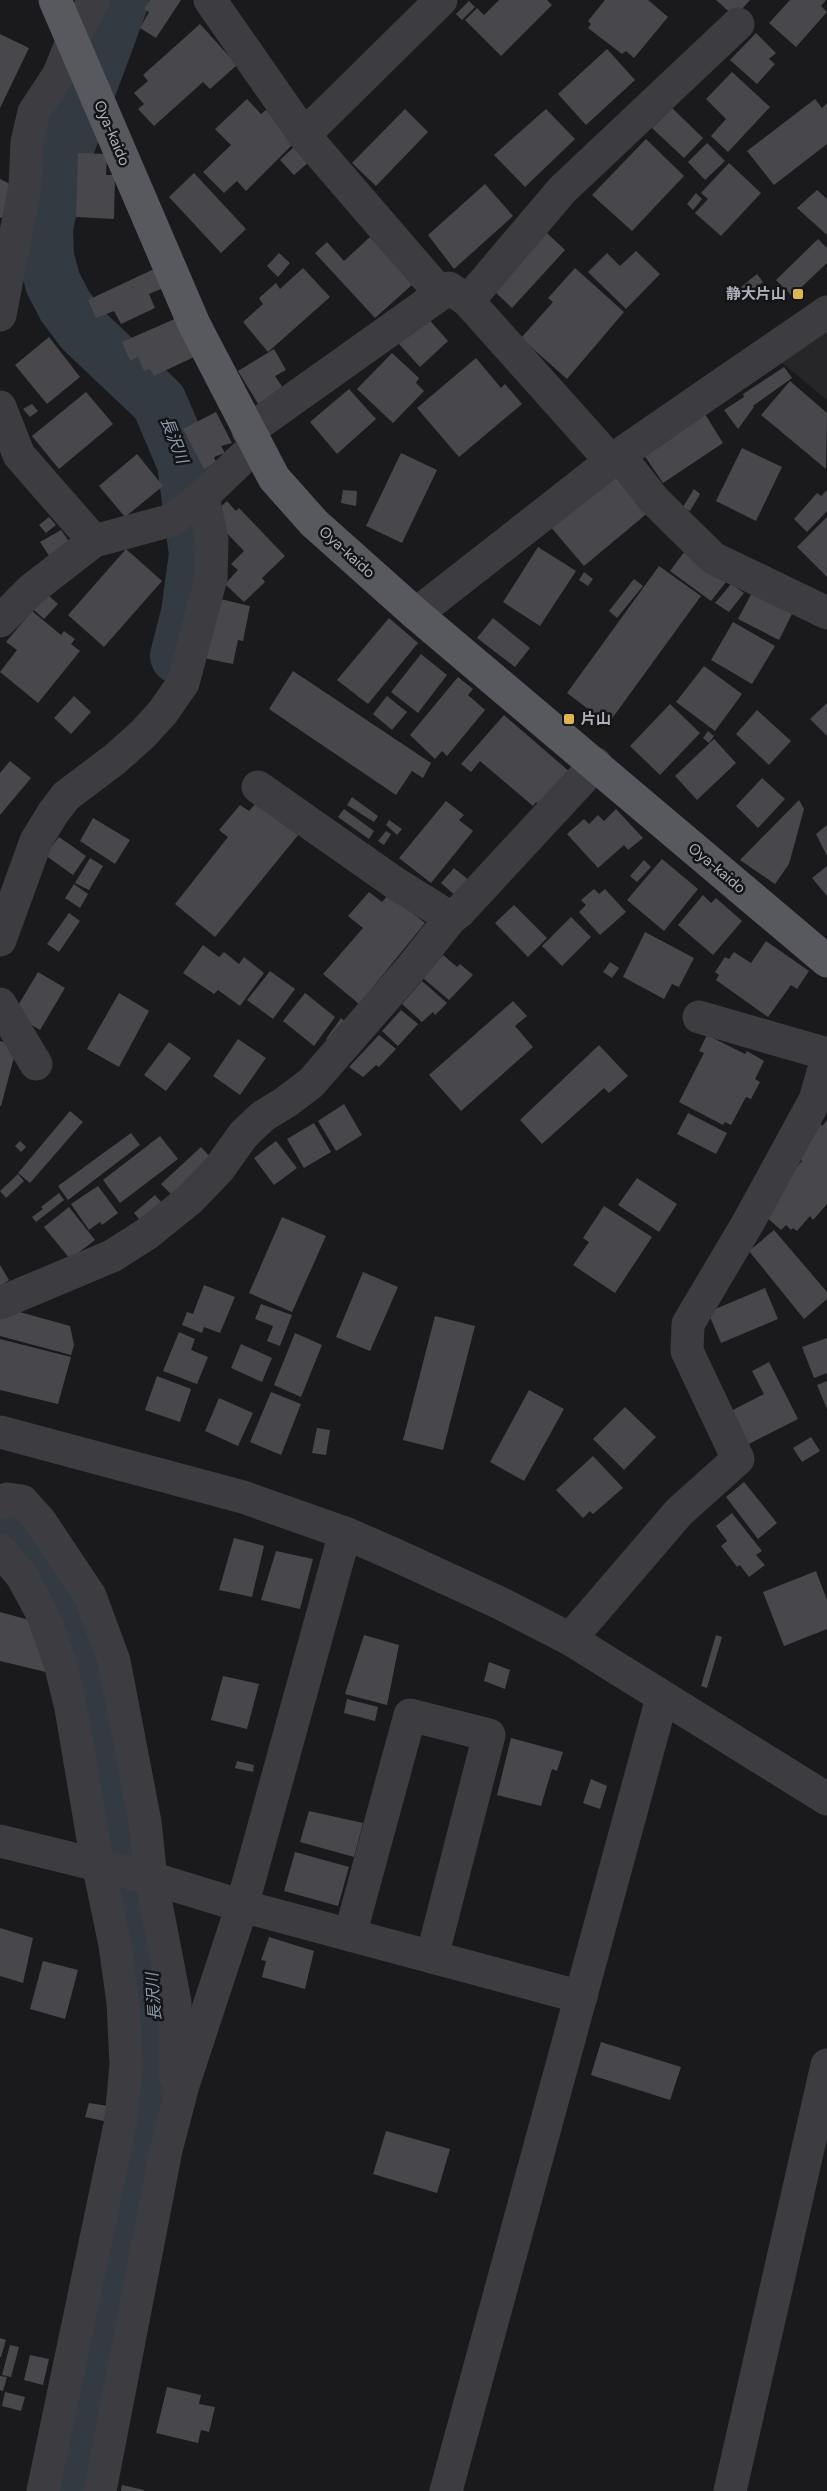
<svg xmlns="http://www.w3.org/2000/svg" width="827" height="2491" font-family="Figtree,'Noto Sans JP',sans-serif">
<style>
.built{fill:#262629}
.lines{fill:none;stroke-linecap:round;stroke-linejoin:round}
.river{stroke:#343a41;stroke-width:56}
.building{fill:#48474c}
.minor{stroke:#3c3c41;stroke-width:33}
.major{stroke:#58595f;stroke-width:33}
.poi-dot{fill:#ddb651;stroke:#151517;stroke-width:2}
.labels{text-anchor:middle;stroke-width:5;stroke-linejoin:round;paint-order:stroke}
.street-label{font-size:15px;fill:#aeb1ba;stroke:#151517}
.poi-label{font-size:15px;font-weight:bold;fill:#aeb1ba;stroke:#151517;text-anchor:end}
.water-label{font-size:16px;font-style:italic;fill:#8a9cb0;stroke:#151517}
</style>
<rect width="100%" height="100%" fill="#1a1a1c"/>
<polygon class="built" points="827,329 827,400 780,361"/>
<g class="lines">
<g class="river">
<polyline points="121,0 56,175 45,228 46,257 53,283 65,306 83,330 159,402 185,463 197,554 189,613 178,656"/>
<polyline points="17,1519 51,1566 83,1634 105,1702 138,1907 154,1984 156,2052 150,2120 74,2491"/>
</g>
</g>
<g class="building">
<polygon points="150,0 181,0 156,38 140,28 149,12 144,9"/>
<polygon points="499,0 547,0 552,5 501,56 465,20 477,8 484,15"/>
<polygon points="605,0 648,0 668,17 634,58 626,51 622,54 588,28 591,24 588,21"/>
<polygon points="716,0 750,0 735,17"/>
<polygon points="790,0 826,0 821,6 827,12 796,47 769,23"/>
<polygon points="469,1 475,7 462,20 456,14"/>
<polygon points="200,24 237,65 210,89 203,82 154,126 138,109 144,104 134,93 148,81 143,75"/>
<polygon points="756,33 776,53 769,59 775,64 757,84 730,60"/>
<polygon points="0,34 29,48 0,108"/>
<polygon points="607,49 635,80 586,125 558,94"/>
<polygon points="732,72 770,107 728,152 711,136 726,119 706,99"/>
<polygon points="247,99 261,114 266,110 296,141 246,191 237,181 224,193 203,172 231,145 215,129"/>
<polygon points="815,99 822,108 827,103 827,144 774,185 747,151"/>
<polygon points="672,108 703,138 684,158 652,128"/>
<polygon points="405,109 428,132 376,186 352,163"/>
<polygon points="546,109 575,139 525,187 494,155"/>
<polygon points="646,139 684,176 632,231 592,195"/>
<polygon points="707,143 725,161 705,180 688,162"/>
<polygon points="296,145 310,161 294,175 280,160"/>
<polygon points="78,153 107,154 106,175 115,175 114,219 76,217"/>
<polygon points="729,163 761,193 721,236 695,213 708,199 701,193"/>
<polygon points="194,173 246,229 221,253 169,197"/>
<polygon points="0,179 16,187 3,219 0,217"/>
<polygon points="485,184 513,216 454,269 428,235"/>
<polygon points="817,190 827,199 827,235 797,208"/>
<polygon points="696,193 702,199 693,210 687,204"/>
<polygon points="547,233 565,250 512,308 494,291"/>
<polygon points="370,237 413,284 375,318 315,253 327,242 344,261"/>
<polygon points="818,239 827,248 827,263 792,296 776,280"/>
<polygon points="636,251 660,274 626,309 588,272 607,253 620,266"/>
<polygon points="279,253 290,263 278,277 267,266"/>
<polygon points="303,268 330,297 268,352 243,322 263,304 259,298 276,283 280,289"/>
<polygon points="575,268 624,312 567,379 521,338 553,302 548,298"/>
<polygon points="154,269 163,288 149,294 155,308 121,324 114,311 96,318 88,300"/>
<polygon points="757,274 763,282 747,295 740,288"/>
<polygon points="427,317 448,341 420,367 399,344"/>
<polygon points="177,318 194,357 154,376 150,369 144,371 138,357 130,361 122,342"/>
<polygon points="49,337 80,377 47,404 15,365"/>
<polygon points="274,349 286,370 275,376 285,391 260,407 238,371"/>
<polygon points="392,353 419,378 416,383 424,391 393,423 357,389"/>
<polygon points="476,358 501,388 505,384 522,404 459,457 417,408"/>
<polygon points="784,367 792,378 753,406 754,407 738,429 724,410 744,397 743,394"/>
<polygon points="790,381 827,413 826,469 761,415"/>
<polygon points="349,389 376,419 337,454 310,422"/>
<polygon points="86,392 113,424 59,469 32,436"/>
<polygon points="32,404 38,411 30,417 23,409"/>
<polygon points="703,411 723,443 663,483 642,452"/>
<polygon points="216,412 232,443 221,446 225,453 214,457 216,462 204,469 183,429"/>
<polygon points="742,448 782,467 756,521 716,501"/>
<polygon points="401,453 437,470 402,543 366,526"/>
<polygon points="137,454 163,486 125,517 99,486"/>
<polygon points="615,470 650,511 584,566 549,525"/>
<polygon points="694,489 700,494 690,511 683,507"/>
<polygon points="343,490 357,491 356,506 341,503"/>
<polygon points="827,490 827,511 807,532 794,519 817,493 821,496"/>
<polygon points="227,501 236,511 239,508 285,556 262,578 265,582 244,602 225,584 238,570 231,564 244,551 220,526 225,521 216,511"/>
<polygon points="49,517 56,525 46,533 39,525"/>
<polygon points="827,517 827,577 797,547"/>
<polygon points="61,530 71,544 50,557 40,542"/>
<polygon points="538,547 576,571 540,626 503,602"/>
<polygon points="126,549 162,581 104,647 68,615"/>
<polygon points="685,551 726,582 711,601 670,571"/>
<polygon points="659,566 701,596 608,724 567,693"/>
<polygon points="584,572 593,579 588,586 579,580"/>
<polygon points="634,579 643,586 617,618 609,611"/>
<polygon points="731,584 744,593 729,612 715,603"/>
<polygon points="756,585 796,606 779,640 738,619"/>
<polygon points="47,594 58,604 44,619 33,609"/>
<polygon points="216,598 250,606 243,641 238,640 233,664 203,658"/>
<polygon points="32,611 61,635 64,631 75,639 71,644 80,651 38,703 0,672 17,650 6,642"/>
<polygon points="389,618 418,643 368,704 337,680"/>
<polygon points="493,618 530,648 515,667 477,638"/>
<polygon points="733,622 775,646 752,684 711,660"/>
<polygon points="421,654 447,675 418,713 391,692"/>
<polygon points="704,666 742,694 715,731 676,702"/>
<polygon points="293,671 431,763 423,778 412,771 396,795 269,709"/>
<polygon points="458,677 473,689 468,695 485,710 447,756 442,751 435,759 410,735"/>
<polygon points="74,696 91,712 71,734 54,718"/>
<polygon points="387,696 407,712 392,730 373,714"/>
<polygon points="827,703 827,736 810,719"/>
<polygon points="670,704 700,733 660,775 630,746"/>
<polygon points="757,710 791,741 769,765 736,734"/>
<polygon points="504,715 571,773 541,806 536,802 533,806 480,761 471,772 461,764"/>
<polygon points="708,731 714,736 709,743 703,738"/>
<polygon points="714,739 736,763 697,800 675,776"/>
<polygon points="10,761 31,778 0,815 0,773"/>
<polygon points="762,778 785,799 758,828 736,806"/>
<polygon points="352,797 378,816 374,822 347,805"/>
<polygon points="799,800 804,809 789,864 775,884 740,860"/>
<polygon points="446,801 464,815 459,820 473,831 431,883 399,858"/>
<polygon points="257,802 299,834 215,937 175,904 228,837 219,830 240,805 249,811"/>
<polygon points="344,809 374,831 369,839 338,817"/>
<polygon points="616,809 643,838 628,850 624,845 598,868 567,834 584,819 589,824 598,815 604,821"/>
<polygon points="93,818 130,840 115,864 80,841"/>
<polygon points="389,820 402,829 397,835 386,825"/>
<polygon points="827,825 827,856 816,834"/>
<polygon points="386,831 391,834 384,845 378,841"/>
<polygon points="59,837 86,856 73,875 45,855"/>
<polygon points="90,858 103,866 89,890 75,883"/>
<polygon points="662,859 698,889 664,931 627,900"/>
<polygon points="644,860 651,867 637,882 630,876"/>
<polygon points="827,866 827,896 812,878"/>
<polygon points="454,868 470,881 456,896 441,883"/>
<polygon points="74,884 88,894 80,908 65,898"/>
<polygon points="594,889 599,894 605,889 626,912 600,935 579,912 586,905 581,900"/>
<polygon points="369,892 382,902 389,894 425,923 359,1004 323,974 363,928 348,916"/>
<polygon points="703,895 711,903 716,898 742,921 713,955 678,925"/>
<polygon points="514,905 547,938 528,957 495,923"/>
<polygon points="69,913 80,921 59,952 47,944"/>
<polygon points="571,917 591,937 562,966 542,946"/>
<polygon points="645,932 694,958 679,987 672,984 664,999 623,977"/>
<polygon points="766,941 809,971 797,989 791,985 768,1017 716,980 719,975 715,972 725,957 729,959 734,952 751,963"/>
<polygon points="203,945 219,957 224,952 239,964 244,957 264,973 240,1006 218,990 214,994 183,973"/>
<polygon points="443,955 457,967 460,964 473,975 449,1000 423,978"/>
<polygon points="610,962 619,968 612,978 603,972"/>
<polygon points="270,971 295,989 273,1019 247,1000"/>
<polygon points="38,972 65,988 40,1030 13,1014"/>
<polygon points="422,981 447,1003 435,1015 433,1012 422,1022 402,1004"/>
<polygon points="119,993 149,1011 119,1067 87,1049"/>
<polygon points="305,993 335,1017 314,1046 283,1021"/>
<polygon points="513,1001 527,1016 515,1026 533,1047 461,1111 429,1075"/>
<polygon points="401,1010 418,1024 398,1046 382,1031"/>
<polygon points="341,1018 348,1024 333,1044 326,1039"/>
<polygon points="379,1035 396,1049 379,1067 376,1065 363,1077 349,1067"/>
<polygon points="707,1035 745,1054 747,1051 764,1061 755,1079 760,1082 751,1099 746,1097 731,1125 725,1122 723,1125 679,1102 704,1053 699,1051"/>
<polygon points="238,1039 266,1058 240,1095 213,1076"/>
<polygon points="0,1041 17,1046 1,1106 0,1106"/>
<polygon points="169,1042 191,1058 166,1091 144,1075"/>
<polygon points="599,1045 628,1076 609,1093 604,1088 542,1144 520,1120"/>
<polygon points="344,1104 362,1135 336,1151 318,1121"/>
<polygon points="70,1111 83,1122 30,1183 18,1173"/>
<polygon points="688,1113 727,1133 716,1154 677,1134"/>
<polygon points="827,1120 827,1204 813,1220 810,1216 797,1231 793,1228 791,1230 786,1225 781,1230 764,1215 777,1191 802,1161 799,1157 820,1123 822,1126"/>
<polygon points="314,1123 331,1152 304,1168 287,1139"/>
<polygon points="131,1133 140,1145 68,1200 58,1186"/>
<polygon points="160,1136 178,1159 120,1203 103,1180"/>
<polygon points="20,1141 26,1147 21,1152 15,1146"/>
<polygon points="276,1141 297,1168 274,1185 254,1158"/>
<polygon points="201,1147 212,1159 177,1200 161,1184"/>
<polygon points="18,1174 24,1181 6,1198 0,1191"/>
<polygon points="637,1178 677,1204 659,1232 618,1205"/>
<polygon points="98,1186 118,1213 102,1225 100,1222 89,1230 71,1204"/>
<polygon points="59,1193 64,1200 36,1222 32,1217 43,1209 41,1207"/>
<polygon points="155,1195 167,1209 146,1227 134,1213"/>
<polygon points="604,1206 652,1237 615,1293 573,1265 589,1242 583,1238"/>
<polygon points="69,1207 95,1240 70,1259 44,1227"/>
<polygon points="282,1217 326,1236 292,1312 249,1293"/>
<polygon points="774,1230 827,1292 827,1299 804,1319 749,1251"/>
<polygon points="0,1265 9,1280 0,1286"/>
<polygon points="363,1272 398,1287 370,1351 336,1337"/>
<polygon points="204,1285 235,1297 220,1333 204,1327 202,1333 182,1325 187,1312 193,1314"/>
<polygon points="765,1288 778,1319 721,1343 708,1312"/>
<polygon points="261,1304 292,1315 280,1346 267,1341 273,1326 255,1319"/>
<polygon points="16,1311 70,1326 74,1345 71,1355 0,1336 0,1319"/>
<polygon points="435,1316 475,1326 443,1450 403,1440"/>
<polygon points="179,1332 195,1339 191,1350 208,1357 197,1384 163,1371"/>
<polygon points="295,1333 322,1345 301,1397 274,1385"/>
<polygon points="827,1338 827,1373 814,1378 802,1347"/>
<polygon points="0,1339 71,1357 58,1404 0,1390"/>
<polygon points="241,1344 272,1358 262,1382 231,1368"/>
<polygon points="769,1362 798,1419 745,1446 727,1413 764,1394 752,1371"/>
<polygon points="157,1376 191,1389 180,1422 145,1410"/>
<polygon points="827,1381 827,1409 817,1385"/>
<polygon points="529,1390 564,1409 524,1481 490,1462"/>
<polygon points="271,1392 301,1404 281,1455 250,1442"/>
<polygon points="219,1398 253,1413 238,1446 205,1431"/>
<polygon points="625,1407 656,1437 624,1470 593,1439"/>
<polygon points="317,1428 330,1430 326,1455 312,1453"/>
<polygon points="811,1437 820,1451 802,1462 793,1448"/>
<polygon points="593,1456 623,1488 593,1514 590,1511 583,1518 556,1490"/>
<polygon points="744,1482 777,1523 758,1539 726,1497"/>
<polygon points="732,1513 762,1551 756,1555 765,1565 749,1577 740,1565 737,1567 721,1546 727,1541 716,1526"/>
<polygon points="234,1538 264,1546 252,1597 219,1590"/>
<polygon points="276,1551 313,1559 300,1609 261,1600"/>
<polygon points="816,1571 827,1600 827,1629 784,1646 763,1592"/>
<polygon points="0,1612 33,1621 31,1631 39,1633 46,1672 0,1661"/>
<polygon points="364,1635 399,1645 387,1705 345,1694"/>
<polygon points="716,1635 722,1637 707,1688 701,1686"/>
<polygon points="489,1662 510,1670 505,1689 484,1681"/>
<polygon points="223,1676 259,1684 247,1729 211,1720"/>
<polygon points="347,1699 378,1707 375,1721 344,1713"/>
<polygon points="511,1738 563,1752 557,1771 552,1769 541,1806 497,1795"/>
<polygon points="237,1761 254,1765 253,1772 235,1768"/>
<polygon points="591,1779 607,1786 600,1809 583,1803"/>
<polygon points="309,1811 363,1823 354,1857 300,1842"/>
<polygon points="295,1852 349,1867 338,1906 284,1891"/>
<polygon points="0,1928 33,1938 23,1983 0,1976"/>
<polygon points="269,1937 314,1951 305,1989 262,1977 266,1961 261,1960"/>
<polygon points="43,1961 78,1970 65,2019 30,2009"/>
<polygon points="601,2042 681,2067 670,2100 591,2075"/>
<polygon points="89,2103 108,2106 104,2121 85,2117"/>
<polygon points="386,2131 450,2149 437,2193 373,2174"/>
<polygon points="0,2338 6,2340 1,2357 0,2357"/>
<polygon points="10,2345 19,2347 11,2377 2,2375"/>
<polygon points="30,2355 49,2359 43,2385 24,2380"/>
<polygon points="0,2376 7,2377 3,2391 0,2390"/>
<polygon points="167,2387 201,2395 199,2404 215,2407 209,2432 201,2430 198,2443 156,2433"/>
<polygon points="5,2392 25,2397 21,2411 2,2406"/>
<polygon points="122,2485 144,2490 144,2491 121,2491"/>
</g>
<g class="lines">
<g class="minor">
<polyline points="210,0 304,135 441,294"/>
<polyline points="304,135 441,0"/>
<polyline points="468,301 562,190 738,24"/>
<polyline points="0,315 25,186 27,142 34,112 59,74 73,39 94,0"/>
<polyline points="0,407 19,455 94,541"/>
<polyline points="248,431 449,288 468,301 611,461"/>
<polyline points="619,455 654,500 713,558 827,613"/>
<polyline points="416,614 619,455 827,312"/>
<polyline points="0,621 32,589 94,541 172,520 203,496 255,446"/>
<polyline points="258,787 395,883 451,918"/>
<polyline points="0,940 36,841 53,813 66,796 115,759 143,734 163,712 183,683 211,578 212,540 203,496"/>
<polyline points="0,1004 36,1064"/>
<polyline points="699,1017 827,1054"/>
<polyline points="0,1303 112,1256 148,1233 189,1200 218,1170 244,1134 263,1116 286,1102 311,1083 412,967 451,918 459,912 596,764"/>
<polyline points="0,1432 243,1497 345,1533 391,1553 500,1603 570,1639 827,1799"/>
<polyline points="0,1503 7,1499 22,1501 40,1521 90,1596 114,1661 145,1822 151,1878 175,2002 175,2077"/>
<polyline points="0,1550 22,1576 44,1617 60,1663 71,1708 93,1839 115,1945 123,2003 126,2064 121,2120 43,2491"/>
<polyline points="570,1639 679,1512 738,1459 687,1351 688,1324 749,1221 815,1100 827,1059"/>
<polyline points="0,1841 151,1878 242,1906 581,1997"/>
<polyline points="350,1935 410,1715 489,1735 432,1957"/>
<polyline points="100,2491 166,2150 183,2085 242,1906 345,1533"/>
<polyline points="446,2491 662,1698"/>
<polyline points="730,2491 827,2065"/>
</g>
<polyline class="major" points="55,0 194,324 274,478 314,523 416,614 827,961"/>
</g>
<g class="poi-dot">
<rect x="792" y="288" width="12" height="12" rx="3"/>
<rect x="563" y="713" width="12" height="12" rx="3"/>
</g>
<g class="labels">
<g class="street-label">
<text transform="translate(112 133) rotate(67)" y="5">Oya-kaido</text>
<text transform="translate(347 552) rotate(42)" y="5">Oya-kaido</text>
<text transform="translate(717 868) rotate(40)" y="5">Oya-kaido</text>
</g>
<g class="poi-label">
<text x="786" y="299">静大片山</text>
<text x="581" y="724" text-anchor="start">片山</text>
</g>
<g class="water-label">
<text transform="translate(175 440) rotate(69)" y="6">長沢川</text>
<text transform="translate(153 1997) rotate(-94)" y="6">長沢川</text>
</g>
</g>
</svg>
